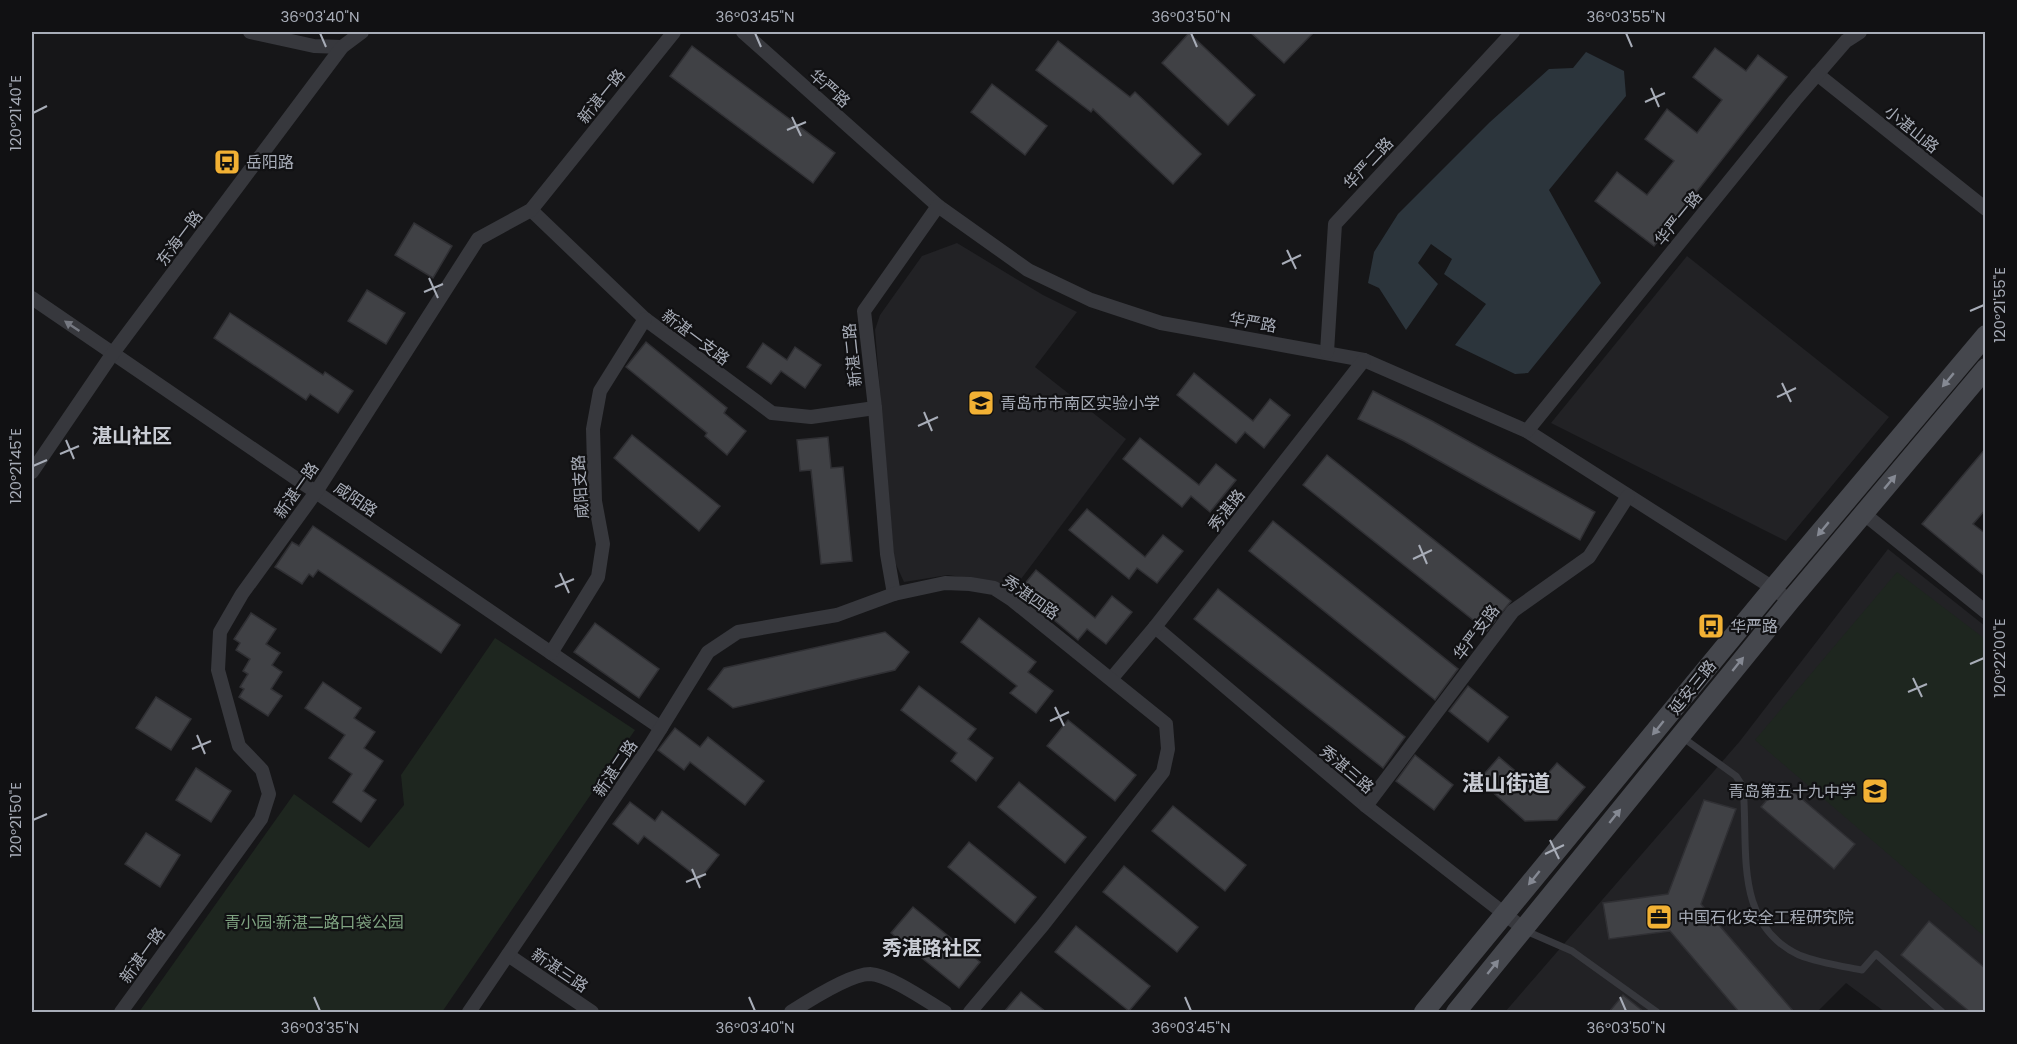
<svg xmlns="http://www.w3.org/2000/svg" width="2017" height="1044" font-family="Poppins,'Noto Sans SC',sans-serif">
<style>
.built{fill:#222225}
.green{fill:#1e261f}
.water{fill:#2c353c}
.building{fill:#404145;stroke:#303034;stroke-width:1.5}
.lines{fill:none;stroke-linecap:round;stroke-linejoin:round}
.service{stroke:#37383d;stroke-width:7}
.minor{stroke:#37383d;stroke-width:14}
.secondary{stroke:#45474d;stroke-width:20}
.oneway{fill:#757881}
.oneway2{fill:#858993}
.ticks{fill:none;stroke:#a8adb8;stroke-width:2}
.labels{text-anchor:middle;stroke-width:4.5;stroke-linejoin:round;paint-order:stroke}
.street-label{font-size:16px;fill:#a8adb8;stroke:#111113}
.poi-label{font-size:16px;fill:#a8adb8;stroke:#111113;text-anchor:start}
.park-label{font-size:16px;fill:#7fa381;stroke:#111113}
.quarter-label{font-size:20px;font-weight:bold;fill:#c9ccd4;stroke:#111113}
.district-label{font-size:22px;font-weight:bold;fill:#c9ccd4;stroke:#111113}
.neatline{fill:none;stroke:#a8adb8;stroke-width:2}
.ticks-label{font-size:15px;text-anchor:middle;fill:#a8adb8}
</style>
<rect width="100%" height="100%" fill="#161618"/>
<g class="built">
<polygon points="957,243 1043,295 1077,312 1035,367 1126,439 1012,591 992,582 948,575 904,582 894,560 875,330 880,315 922,256"/>
<polygon points="1687,256 1889,417 1786,541 1551,423"/>
<polygon points="1888,549 1985,626 1985,1012 1885,1012 1846,983 1817,1012 1505,1012 1740,741"/>
</g>
<g class="green">
<polygon points="1897,572 1985,639 1985,937 1755,740"/>
<polygon points="495,638 635,730 442,1012 139,1012 294,794 369,848 404,805 401,775"/>
</g>
<polygon class="water" points="1586,52 1624,71 1626,96 1549,190 1601,283 1528,373 1515,374 1455,345 1486,304 1444,274 1452,259 1431,244 1418,263 1438,284 1406,330 1379,288 1368,283 1374,252 1398,214 1490,122 1549,69 1573,68"/>
<g class="building">
<polygon points="1250,32 1314,32 1284,63"/>
<polygon points="1189,33 1255,95 1228,125 1162,63"/>
<polygon points="1058,41 1130,97 1135,92 1201,154 1173,184 1093,109 1091,112 1036,70"/>
<polygon points="692,46 835,153 813,183 670,76"/>
<polygon points="1715,48 1746,71 1758,55 1787,77 1654,246 1595,201 1617,172 1647,195 1674,161 1645,139 1667,109 1697,133 1722,100 1693,77"/>
<polygon points="992,84 1047,126 1025,155 971,112"/>
<polygon points="414,223 452,246 433,278 395,255"/>
<polygon points="367,290 405,313 386,344 348,321"/>
<polygon points="230,313 323,375 325,372 353,391 338,413 310,394 306,400 214,338"/>
<polygon points="646,342 727,408 724,413 746,431 727,455 705,436 707,433 626,367"/>
<polygon points="763,343 787,360 795,347 821,365 805,388 781,371 771,384 747,367"/>
<polygon points="1194,373 1253,421 1270,399 1290,415 1264,448 1245,432 1236,443 1177,395"/>
<polygon points="1373,391 1432,421 1595,512 1580,540 1404,441 1358,419"/>
<polygon points="632,435 720,506 699,531 614,458"/>
<polygon points="828,437 831,468 843,467 852,561 821,564 811,470 800,471 797,440"/>
<polygon points="1140,438 1199,485 1216,464 1236,480 1210,512 1191,496 1182,507 1123,459"/>
<polygon points="1986,448 1986,509 1973,524 1986,534 1986,577 1922,524"/>
<polygon points="1327,455 1511,601 1487,631 1303,485"/>
<polygon points="1087,509 1145,557 1163,535 1183,551 1157,583 1137,568 1129,579 1069,530"/>
<polygon points="1273,521 1458,669 1435,700 1249,551"/>
<polygon points="313,526 460,625 441,653 318,570 313,577 309,574 302,584 275,567 292,542 299,546"/>
<polygon points="1036,570 1095,618 1112,596 1132,612 1106,644 1087,629 1078,640 1019,591"/>
<polygon points="1218,589 1405,737 1383,768 1194,619"/>
<polygon points="251,613 276,629 266,644 280,653 272,665 282,672 271,689 282,696 268,716 239,697 244,689 240,687 248,674 243,671 250,659 236,650 240,643 234,639"/>
<polygon points="979,618 1036,662 1028,672 1053,691 1036,713 1010,693 1017,686 961,642"/>
<polygon points="595,623 659,669 639,698 574,652"/>
<polygon points="885,632 909,652 895,670 733,708 708,689 724,668"/>
<polygon points="323,682 361,708 354,718 375,732 364,748 383,761 363,791 376,800 361,822 333,802 352,774 329,758 345,735 305,708"/>
<polygon points="919,686 976,729 968,739 993,758 976,781 951,761 957,753 901,710"/>
<polygon points="1468,686 1508,717 1488,742 1449,711"/>
<polygon points="156,697 191,719 171,750 136,728"/>
<polygon points="1068,720 1136,775 1115,801 1047,746"/>
<polygon points="675,728 700,747 708,737 764,781 745,805 690,762 684,770 658,750"/>
<polygon points="1415,755 1453,785 1434,810 1396,781"/>
<polygon points="1499,757 1535,788 1557,763 1585,787 1557,820 1525,821 1479,780"/>
<polygon points="196,768 231,791 211,822 176,800"/>
<polygon points="1019,782 1086,837 1065,863 998,807"/>
<polygon points="1782,782 1855,844 1834,869 1761,807"/>
<polygon points="1704,800 1736,809 1701,904 1794,1012 1739,1012 1670,931 1609,939 1603,903 1668,894"/>
<polygon points="630,802 655,821 662,811 719,855 700,879 644,836 638,844 613,824"/>
<polygon points="1173,806 1246,865 1225,891 1152,831"/>
<polygon points="146,833 180,855 160,887 125,864"/>
<polygon points="969,842 1036,897 1015,923 948,867"/>
<polygon points="1124,866 1198,927 1177,952 1103,892"/>
<polygon points="913,907 980,962 959,988 891,933"/>
<polygon points="1929,921 1986,969 1986,1012 1970,1012 1901,955"/>
<polygon points="1076,926 1150,986 1129,1011 1055,952"/>
<polygon points="1021,992 1046,1012 1004,1012"/>
<polygon points="1623,995 1644,1012 1609,1012"/>
</g>
<g class="lines">
<g class="service">
<path d="M1682,737L1736,776L1743,787C1749,846 1732,924 1799,955C1819,963 1841,966 1862,970L1876,954L1942,1012"/>
<polyline points="1526,931 1572,951 1657,1012"/>
</g>
<g class="minor">
<polyline points="250,32 314,46 342,47"/>
<polyline points="743,32 938,206 1028,270 1091,300 1161,323 1364,360 1527,431 1773,588 1790,601"/>
<polyline points="1817,74 1986,209"/>
<polyline points="531,210 645,319 772,413 811,417 875,408"/>
<polyline points="32,298 661,728"/>
<polyline points="1327,352 1335,224 1513,32"/>
<polyline points="1527,431 1795,100 1846,41 1860,32"/>
<polyline points="32,472 113,353 342,47 362,32"/>
<polyline points="1863,513 1986,612"/>
<polyline points="894,594 887,554 875,408 864,311 938,206"/>
<polyline points="1155,627 1366,806 1524,929"/>
<polyline points="551,653 598,577 603,544 595,501 593,429 600,391 645,319"/>
<polyline points="1112,678 1155,627 1364,360"/>
<polyline points="1366,806 1513,611 1589,557 1628,496"/>
<polyline points="508,955 592,1012"/>
<polyline points="121,1012 261,819 269,794 262,770 239,746 218,670 220,632 242,594 316,492 478,239 531,210 674,32"/>
<polyline points="469,1012 651,744 708,652 738,632 837,615 894,594 945,583 970,584 994,588 1011,599 1166,724 1168,749 1163,772 1043,925 970,1012"/>
<path d="M791,1012C808,1001 850,974 870,974C890,975 928,1002 945,1012"/>
</g>
<g class="secondary">
<polyline points="1424,1012 1773,588 1986,335"/>
<polyline points="1456,1012 1790,601 1986,368"/>
</g>
</g>
<defs><path id="oneway-solid" d="M-6-.8H1V-3.2L6.5 0L1 3.2V.8H-6Z" transform="scale(1.5)"/></defs>
<use class="oneway" href="#oneway-solid" transform="translate(72 326) rotate(-146)"/>
<g class="oneway2">
<use href="#oneway-solid" transform="translate(1948 380) rotate(130)"/>
<use href="#oneway-solid" transform="translate(1890 482) rotate(-50)"/>
<use href="#oneway-solid" transform="translate(1823 529) rotate(130)"/>
<use href="#oneway-solid" transform="translate(1738 664) rotate(-51)"/>
<use href="#oneway-solid" transform="translate(1658 728) rotate(129)"/>
<use href="#oneway-solid" transform="translate(1615 816) rotate(-51)"/>
<use href="#oneway-solid" transform="translate(1534 878) rotate(129)"/>
<use href="#oneway-solid" transform="translate(1493 967) rotate(-51)"/>
</g>
<path class="ticks" d="M320,33L326,47M755,33L761,47M1191,33L1197,47M1626,33L1632,47M1651,88L1659,107M1645,102L1665,93M33,113L47,106M792,117L801,136M787,130L806,122M1287,250L1296,269M1282,264L1301,255M429,278L438,298M424,292L443,284M1970,311L1984,305M1782,383L1791,402M1777,397L1796,388M924,412L932,431M918,426L938,417M66,440L74,459M60,454L79,446M33,466L47,460M1419,545L1427,564M1413,559L1432,550M560,573L569,593M555,587L574,579M1970,664L1984,658M1913,678L1922,697M1908,692L1927,684M1055,707L1064,726M1050,721L1069,712M197,735L205,754M192,749L211,741M33,820L47,814M1550,840L1559,859M1545,854L1564,845M692,869L700,888M686,882L706,874M314,997L320,1011M749,997L755,1011M1185,997L1191,1011M1620,997L1626,1011"/>
<defs>
<symbol id="bus-square" viewBox="-11 -11 22 22"><rect x="-9" y="-9" width="18" height="18" rx="4" fill="#f2b134" stroke="#111113"/><path d="M-5-6H5V4H4V6H2V4H-2V6H-4V4H-5ZM-3.5-4V0h7V-4ZM-3.5 1.2v1.5H-2V1.2ZM2 1.2v1.5H3.5V1.2Z" fill="#111"/></symbol>
<symbol id="school-square" viewBox="-11 -11 22 22"><rect x="-9" y="-9" width="18" height="18" rx="4" fill="#f2b134" stroke="#111113"/><path d="M0-5L7-2L0 1L-7-2ZM-4 1L0 2.5L4 1V4Q0 6-4 4Z" fill="#111"/></symbol>
<symbol id="office-square" viewBox="-11 -11 22 22"><rect x="-9" y="-9" width="18" height="18" rx="4" fill="#f2b134" stroke="#111113"/><path d="M-6-3h4V-5.5h4V-3h4V5H-6ZM-1-4.5V-3h2v-1.5ZM-6 0V1H6V0Z" fill="#111"/></symbol>
</defs>
<g fill-rule="evenodd">
<use href="#bus-square" x="212" y="147" width="30" height="30"/>
<use href="#school-square" x="966" y="388" width="30" height="30"/>
<use href="#bus-square" x="1696" y="611" width="30" height="30"/>
<use href="#school-square" x="1860" y="776" width="30" height="30"/>
<use href="#office-square" x="1644" y="902" width="30" height="30"/>
</g>
<g class="labels">
<g class="street-label">
<text transform="translate(830 88) rotate(42)" y="6">华严路</text>
<text transform="translate(601 96) rotate(-51)" y="6">新湛一路</text>
<text transform="translate(1912 129) rotate(39)" y="6">小湛山路</text>
<text transform="translate(1368 163) rotate(-47)" y="6">华严二路</text>
<text transform="translate(1678 218) rotate(-51)" y="6">华严一路</text>
<text transform="translate(179 238) rotate(-53)" y="6">东海一路</text>
<text transform="translate(1253 322) rotate(10)" y="6">华严路</text>
<text transform="translate(696 337) rotate(37)" y="6">新湛一支路</text>
<text transform="translate(852 355) rotate(-96)" y="6">新湛二路</text>
<text transform="translate(580 487) rotate(-94)" y="6">咸阳支路</text>
<text transform="translate(296 490) rotate(-55)" y="6">新湛一路</text>
<text transform="translate(356 499) rotate(34)" y="6">咸阳路</text>
<text transform="translate(1226 510) rotate(-52)" y="6">秀湛路</text>
<text transform="translate(1031 597) rotate(35)" y="6">秀湛四路</text>
<text transform="translate(1476 632) rotate(-53)" y="6">华严支路</text>
<text transform="translate(1692 687) rotate(-51)" y="6">延安三路</text>
<text transform="translate(615 768) rotate(-56)" y="6">新湛二路</text>
<text transform="translate(1347 769) rotate(40)" y="6">秀湛三路</text>
<text transform="translate(142 955) rotate(-54)" y="6">新湛一路</text>
<text transform="translate(560 970) rotate(34)" y="6">新湛三路</text>
</g>
<g class="poi-label">
<text x="246" y="168">岳阳路</text>
<text x="1000" y="409">青岛市市南区实验小学</text>
<text x="1730" y="632">华严路</text>
<text x="1856" y="797" text-anchor="end">青岛第五十九中学</text>
<text x="1678" y="923">中国石化安全工程研究院</text>
</g>
<g class="park-label">
<text x="314" y="928">青小园·新湛二路口袋公园</text>
</g>
<g class="quarter-label">
<text x="132" y="443">湛山社区</text>
<text x="932" y="955">秀湛路社区</text>
</g>
<g class="district-label">
<text x="1506" y="791">湛山街道</text>
</g>
</g>
<rect width="2017" height="1044" fill="none" stroke="#111113" stroke-width="66"/>
<rect x="33" y="33" width="1951" height="978" class="neatline"/>
<g class="ticks-label">
<text x="320" y="22">36°03'40"N</text>
<text x="755" y="22">36°03'45"N</text>
<text x="1191" y="22">36°03'50"N</text>
<text x="1626" y="22">36°03'55"N</text>
<text transform="translate(16 113) rotate(-90)" y="5">120°21'40"E</text>
<text transform="translate(2000 305) rotate(-90)" y="5">120°21'55"E</text>
<text transform="translate(16 466) rotate(-90)" y="5">120°21'45"E</text>
<text transform="translate(2000 658) rotate(-90)" y="5">120°22'00"E</text>
<text transform="translate(16 820) rotate(-90)" y="5">120°21'50"E</text>
<text x="320" y="1033">36°03'35"N</text>
<text x="755" y="1033">36°03'40"N</text>
<text x="1191" y="1033">36°03'45"N</text>
<text x="1626" y="1033">36°03'50"N</text>
</g>
</svg>
